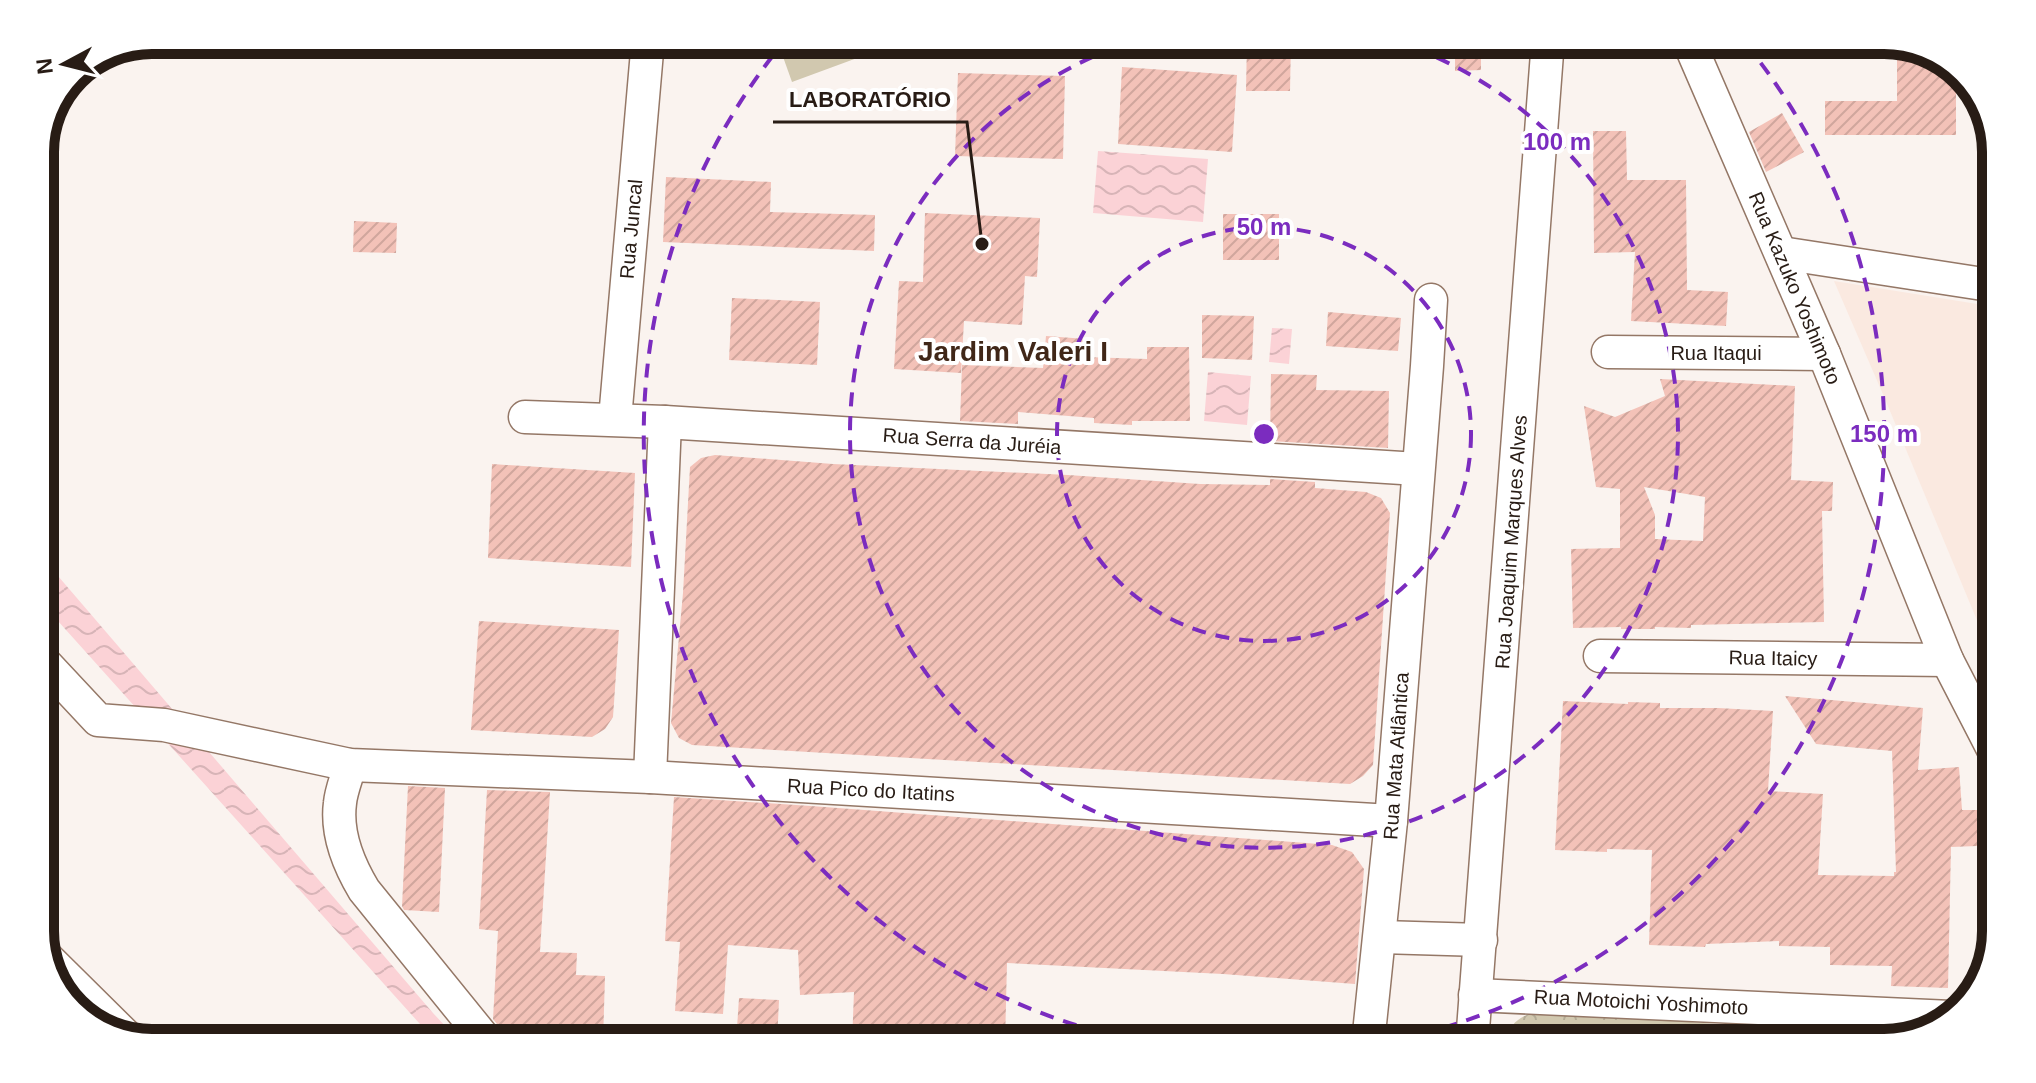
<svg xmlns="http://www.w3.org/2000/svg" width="2036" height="1083" font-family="Arial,sans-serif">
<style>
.built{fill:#fae9e0}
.forest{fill:url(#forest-crowns)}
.park{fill:url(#park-crowns)}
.garden{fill:#d1c8af}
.water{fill:url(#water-waves)}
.building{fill:url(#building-hatch);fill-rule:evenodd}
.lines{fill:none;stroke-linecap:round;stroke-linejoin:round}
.street-casing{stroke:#947766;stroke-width:35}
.street{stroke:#fff;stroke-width:32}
.ring{fill:none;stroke:#7b2cbf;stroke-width:4;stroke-dasharray:14 10}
.labels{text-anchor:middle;stroke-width:8;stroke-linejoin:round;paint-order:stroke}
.street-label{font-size:20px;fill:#281c15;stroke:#fff}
.district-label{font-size:28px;font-weight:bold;fill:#402718;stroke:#fff}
.rim{fill:none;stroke:#281c15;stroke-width:10}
.centre{fill:#7b2cbf;stroke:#fff;stroke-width:4}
.ring-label{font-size:24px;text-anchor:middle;font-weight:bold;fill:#7b2cbf;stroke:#fff;stroke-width:8;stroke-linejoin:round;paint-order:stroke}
.leader{fill:none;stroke:#281c15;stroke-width:3}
.callout-dot{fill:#281c15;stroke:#fff;stroke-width:3}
.callout-label{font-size:22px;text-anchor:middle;font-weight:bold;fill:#281c15;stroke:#fff;stroke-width:8;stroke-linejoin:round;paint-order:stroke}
</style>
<defs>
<pattern id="forest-crowns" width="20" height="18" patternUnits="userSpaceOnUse" patternTransform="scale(2)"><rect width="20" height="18" fill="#cebe95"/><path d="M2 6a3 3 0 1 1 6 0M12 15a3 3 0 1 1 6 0" fill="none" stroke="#b1a380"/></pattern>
<pattern id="park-crowns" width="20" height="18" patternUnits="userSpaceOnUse" patternTransform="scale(2)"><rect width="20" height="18" fill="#d1c8af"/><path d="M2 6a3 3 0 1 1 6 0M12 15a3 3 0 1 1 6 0" fill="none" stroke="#b3ab96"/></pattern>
<pattern id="water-waves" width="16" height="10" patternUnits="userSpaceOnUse" patternTransform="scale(2)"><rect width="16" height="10" fill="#fbd2d6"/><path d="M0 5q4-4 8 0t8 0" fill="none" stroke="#d7b4b7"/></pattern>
<pattern id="building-hatch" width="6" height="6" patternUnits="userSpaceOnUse" patternTransform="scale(2)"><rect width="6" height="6" fill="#f3c2b8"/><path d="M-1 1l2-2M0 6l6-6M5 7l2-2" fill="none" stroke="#d0a69d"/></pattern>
</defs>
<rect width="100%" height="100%" fill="#faf3ef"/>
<polygon class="built" points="1834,281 1996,307 1996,666 1885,399"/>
<polygon class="forest" points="1985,112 1996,145 1996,240 1978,197"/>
<path class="park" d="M1539,1010L1555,1011L1901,1039L1885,1043H1505C1511,1021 1518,1018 1539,1010Z"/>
<polygon class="garden" points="777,40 906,40 792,82"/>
<g class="water">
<polygon points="1098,151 1208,159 1203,222 1093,213"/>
<polygon points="1272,328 1292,329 1289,364 1269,362"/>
<polygon points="1208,372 1251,376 1247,425 1204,421"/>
<polygon points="40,555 433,1013 461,1043 437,1043 40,601"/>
</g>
<g class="building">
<polygon points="1247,40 1291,40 1290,91 1246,91"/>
<polygon points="1897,46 1909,46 1934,52 1956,71 1956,135 1825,135 1825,101 1897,101"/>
<polygon points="1455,47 1481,47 1481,70 1455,71"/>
<polygon points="1122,67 1237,75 1232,152 1118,144"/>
<polygon points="958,73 1065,76 1063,159 955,156"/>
<polygon points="1782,113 1804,152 1766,172 1749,132"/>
<polygon points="1593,131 1626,131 1627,180 1686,180 1687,290 1728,292 1726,326 1631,321 1635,252 1594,253"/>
<polygon points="666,177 771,182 770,212 875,215 874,251 663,242"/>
<polygon points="925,213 1040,218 1037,277 1025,276 1022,325 964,321 961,373 894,369 899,281 923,282"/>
<rect x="1223" y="214" width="56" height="46"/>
<polygon points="354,221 397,223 396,253 353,252"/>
<polygon points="732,298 820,302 817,365 729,360"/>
<polygon points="1328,312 1401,318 1398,351 1326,346"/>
<polygon points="1202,315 1254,316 1252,360 1202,358"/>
<polygon points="1046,336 1086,339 1085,357 1147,359 1147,347 1189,347 1190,421 1132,421 1132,425 1094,423 1094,418 1018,412 1018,424 960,421 962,365 1043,368"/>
<polygon points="1271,374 1317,375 1316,390 1389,391 1388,448 1270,441"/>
<path d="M1660,379L1795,386L1791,480L1833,482L1832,511H1822L1824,622L1691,625V628L1655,627V629H1621V627L1573,628L1571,549L1620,548V489L1596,487L1584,406L1615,417L1665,396ZM1644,487L1705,497L1703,541L1655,539V515Z"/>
<polygon points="715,455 833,464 1068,475 1200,484 1270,485 1270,479 1315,482 1315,488 1366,492 1381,498 1390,513 1373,765 1363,776 1350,784 692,745 679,738 671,723 683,593 690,467 701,458"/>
<polygon points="492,464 635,473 631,567 488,558"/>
<polygon points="479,621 619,630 613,717 605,729 592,737 471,730"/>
<polygon points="1785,696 1923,708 1918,770 1959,767 1962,810 1977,810 1977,846 1951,847 1948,988 1891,986 1892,966 1830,965 1830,947 1779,946 1779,941 1706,944 1705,947 1649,945 1652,850 1607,849 1607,852 1555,850 1563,701 1628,704 1628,702 1660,703 1660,708 1718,708 1773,711 1768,791 1823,794 1818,875 1894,876 1894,872 1896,872 1892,751 1816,744"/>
<polygon points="408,786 445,788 439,912 404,910 402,906"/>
<polygon points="487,790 550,792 540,952 577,953 576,975 605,976 603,1043 545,1043 545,1027 497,1024 493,1019 498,931 479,929"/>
<polygon points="674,797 811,806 1332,845 1352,852 1364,869 1355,984 1223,974 1007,963 1005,1043 852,1043 854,992 800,995 798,950 728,945 723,1014 675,1011 680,942 665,941"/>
<polygon points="739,998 779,1000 777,1043 736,1043"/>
</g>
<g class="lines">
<defs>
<g id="street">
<polyline points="1688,40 1824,354 1947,660 1996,755"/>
<polyline points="1781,253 1996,286"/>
<polyline points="1608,352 1824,354"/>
<polyline points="525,417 665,422 1418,469"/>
<polyline points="615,419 648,40"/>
<polyline points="1600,656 1947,660"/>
<polyline points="40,658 98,720 164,725 350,765 650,777 1391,821"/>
<path d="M350,765C347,777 341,791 340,803C336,833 349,865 364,890L488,1043"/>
<polyline points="650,777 665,422"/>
<polyline points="1381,937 1481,940"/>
<polyline points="47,958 128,1038"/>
<polyline points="1475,995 1951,1017"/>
<polyline points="1368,1043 1391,821 1427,366 1431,300"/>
<polyline points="1472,1043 1548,40"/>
</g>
</defs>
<use href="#street" class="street-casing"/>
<use href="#street" class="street"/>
</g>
<g class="ring">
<circle cx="1264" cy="434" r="207"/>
<path d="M1392 40A414 414 0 1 1 1136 40"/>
<path d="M1146 1043A620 620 0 0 1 782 44M1746 44A620 620 0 0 1 1382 1043"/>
</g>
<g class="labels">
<g class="street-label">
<text transform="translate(631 229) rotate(-85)" y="7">Rua Juncal</text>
<text transform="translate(1795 288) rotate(67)" y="7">Rua Kazuko Yoshimoto</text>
<text x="1716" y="360">Rua Itaqui</text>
<text transform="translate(972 441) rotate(4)" y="7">Rua Serra da Juréia</text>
<text transform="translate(1511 542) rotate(-86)" y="7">Rua Joaquim Marques Alves</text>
<text transform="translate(1773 658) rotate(1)" y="7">Rua Itaicy</text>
<text transform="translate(1396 756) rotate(-86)" y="7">Rua Mata Atlântica</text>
<text transform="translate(871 790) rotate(3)" y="7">Rua Pico do Itatins</text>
<text transform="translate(1641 1002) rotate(3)" y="7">Rua Motoichi Yoshimoto</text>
</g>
<g class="district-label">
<text x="1013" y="361">Jardim Valeri I</text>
</g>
</g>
<path d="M0 0H2036V1083H0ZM152 54H1884A98 98 0 0 1 1982 152V931A98 98 0 0 1 1884 1029H152A98 98 0 0 1 54 931V152A98 98 0 0 1 152 54Z" fill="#fff" fill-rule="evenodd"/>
<path class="rim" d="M152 54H1884A98 98 0 0 1 1982 152V931A98 98 0 0 1 1884 1029H152A98 98 0 0 1 54 931V152A98 98 0 0 1 152 54Z"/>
<circle cx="1264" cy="434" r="12" class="centre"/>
<g class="ring-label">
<text x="1557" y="150">100 m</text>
<text x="1264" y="235">50 m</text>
<text x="1884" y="442">150 m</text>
</g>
<path class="leader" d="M982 244L967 122H773"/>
<circle class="callout-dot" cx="982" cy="244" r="8"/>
<g class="callout-label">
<text x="870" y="107">LABORATÓRIO</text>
</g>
<g transform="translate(64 64) rotate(263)" stroke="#ffffff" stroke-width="6" paint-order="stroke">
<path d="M0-6L14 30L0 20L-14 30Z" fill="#281c15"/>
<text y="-12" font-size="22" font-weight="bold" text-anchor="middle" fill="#281c15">N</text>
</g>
</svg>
